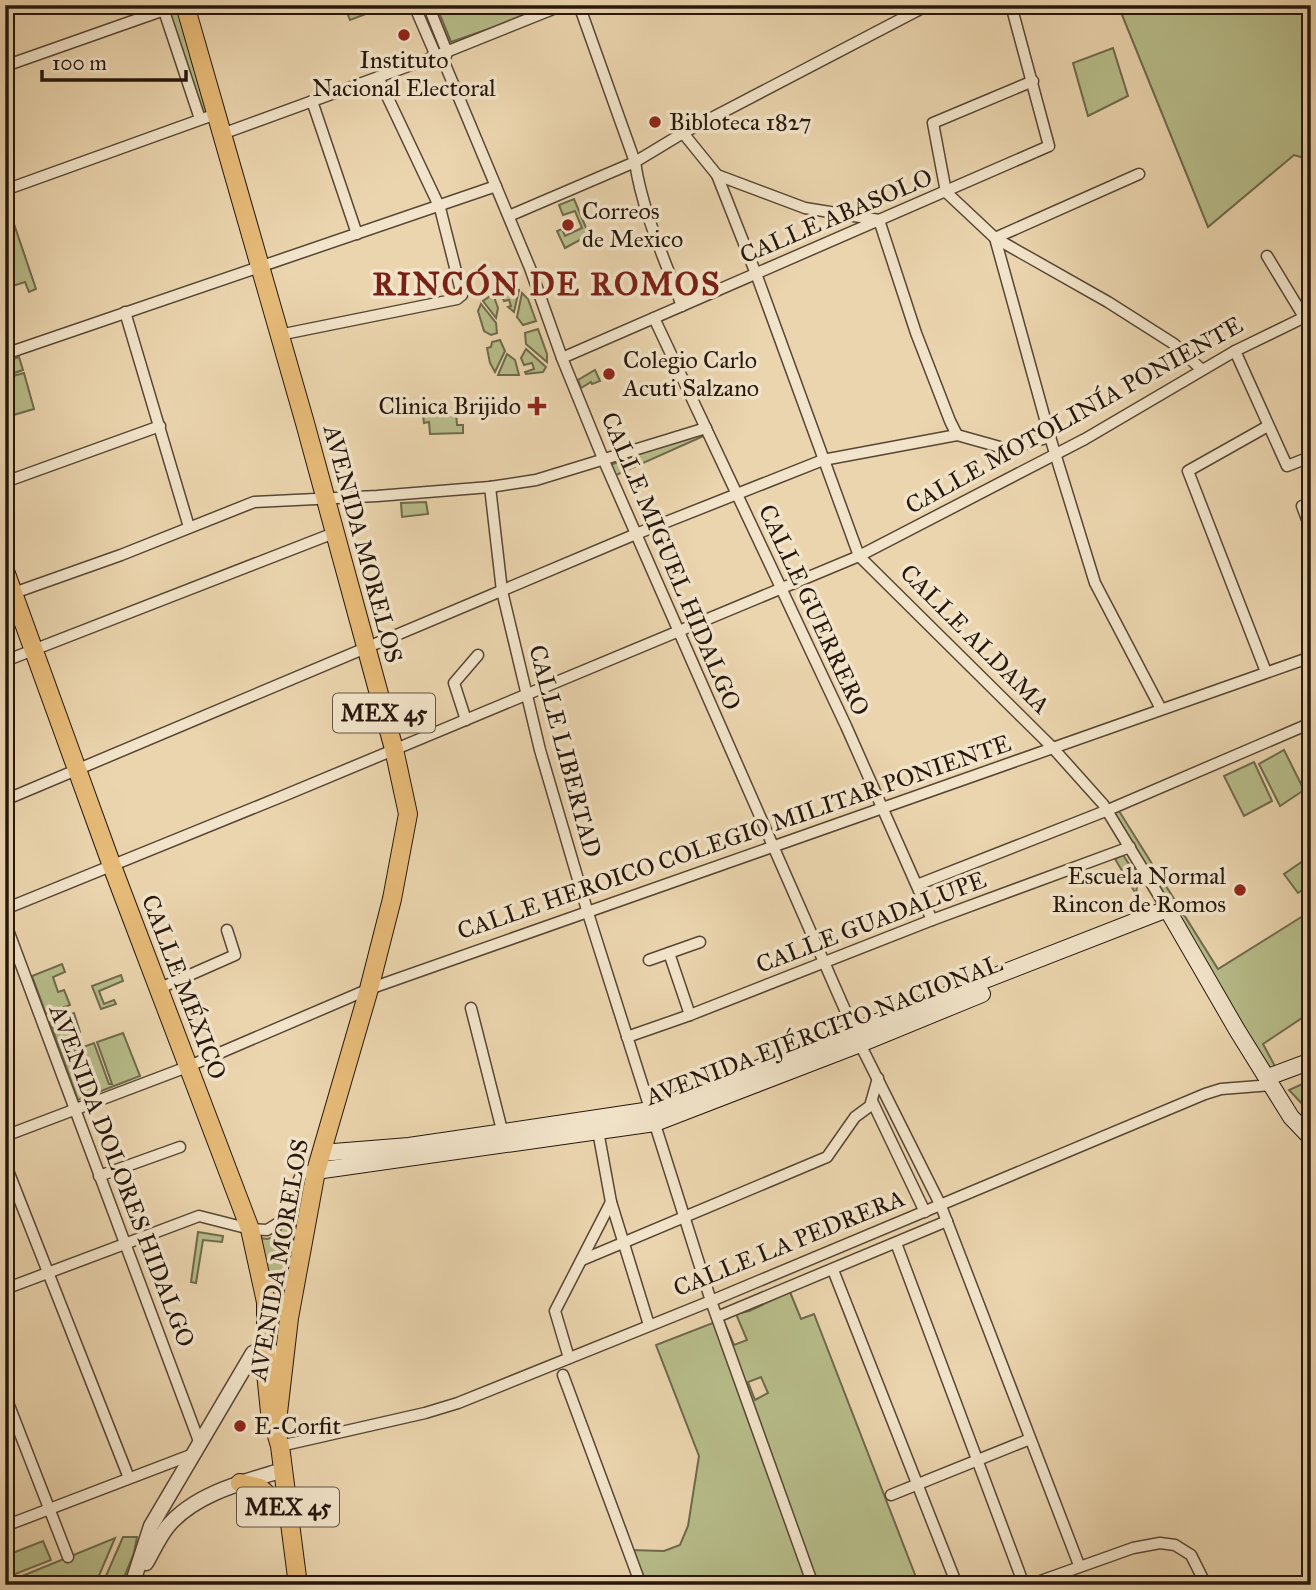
<svg xmlns="http://www.w3.org/2000/svg" width="1316" height="1590" font-family="'IM FELL Great Primer',serif">
<style>
.green{fill:#b7bd8a;stroke:#6e6a4c;stroke-width:2;fill-rule:evenodd}
.lines{fill:none;stroke-linecap:round;stroke-linejoin:round}
.minor-casing{stroke:#574635;stroke-width:13}
.tertiary-casing{stroke:#574635;stroke-width:17}
.secondary-casing{stroke:#26170d;stroke-width:18}
.primary-casing{stroke:#26170d;stroke-width:20}
.minor{stroke:#f2e4ca;stroke-width:10}
.tertiary{stroke:#f2e4ca;stroke-width:14}
.secondary{stroke:#f2e4ca;stroke-width:16}
.primary{stroke:#e6ba77;stroke-width:18}
.poi-dot{fill:#8f2418;stroke:#f2e4ca;stroke-width:2.5}
.labels{text-anchor:middle;stroke-width:7;stroke-linejoin:round;paint-order:stroke}
.shield{fill:#f2e4ca;stroke:#635446;stroke-width:2}
.shield-label{font-size:23px;font-weight:bold;fill:#26170d}
.poi-label{font-size:24px;fill:#26170d;stroke:#f2e4ca;text-anchor:start}
.street-label{font-size:24px;fill:#26170d;stroke:#f2e4ca}
.district-label{font-size:32px;font-weight:bold;letter-spacing:2px;fill:#7a1f14;stroke:#f2e4ca}
</style>
<rect width="100%" height="100%" fill="#ebd5ae"/>
<filter id="stains"><feTurbulence type="fractalNoise" baseFrequency=".00286" numOctaves="4"/><feColorMatrix values="0 0 0 0 .2 0 0 0 0 .09 0 0 0 0 .02 0 0 0 .5 -.17"/></filter>
<radialGradient id="worn" r=".72"><stop offset=".6" stop-color="#630" stop-opacity="0"/><stop offset="1" stop-color="#630" stop-opacity=".3"/></radialGradient>
<g class="green">
<polygon points="162,5 184,5 216,114 196,120"/>
<polygon points="344,5 372,5 374,11 350,20"/>
<polygon points="436,5 558,5 451,42"/>
<polygon points="1118,5 1311,5 1311,160 1294,155 1208,227"/>
<polygon points="1113,48 1128,96 1088,116 1073,63"/>
<polygon points="574,199 589,235 565,248 557,231 562,229 565,236 582,228 575,211 563,215 559,205"/>
<polygon points="14,224 36,289 29,292 25,282 6,288 5,293 5,227"/>
<polygon points="510,288 519,290 514,312 508,307 511,306 509,300 504,301 500,291"/>
<polygon points="522,293 528,299 536,321 523,325 517,317"/>
<polygon points="493,294 498,308 496,318 483,301"/>
<polygon points="481,304 496,323 497,333 491,335 484,331 478,311"/>
<polygon points="538,329 547,354 547,362 526,344 525,333"/>
<polygon points="500,340 505,351 495,372 490,363 487,348 491,347 492,342"/>
<polygon points="526,349 546,367 543,372 526,374 525,372 534,369 532,363 524,365 521,358"/>
<polygon points="507,354 515,360 519,375 498,375"/>
<polygon points="19,357 23,370 5,376 5,362"/>
<polygon points="595,370 600,381 592,384 591,382 581,388 578,380"/>
<polygon points="24,373 34,409 10,416 5,400 5,378"/>
<polygon points="456,413 457,425 463,425 463,433 430,434 429,422 424,423 423,415"/>
<polygon points="704,430 706,435 614,476 610,465"/>
<polygon points="426,502 428,514 402,517 401,503"/>
<polygon points="1284,750 1304,790 1280,806 1259,764"/>
<polygon points="1254,762 1272,801 1244,816 1224,776"/>
<polygon points="1119,811 1218,969 1311,911 1311,1012 1263,1044 1277,1070 1269,1075 1113,814"/>
<polygon points="1123,855 1129,864 1139,872 1136,894 1115,859"/>
<polygon points="1303,861 1311,875 1311,884 1298,893 1284,874"/>
<polygon points="62,964 65,972 53,977 58,992 64,990 70,1005 46,1014 32,976"/>
<polygon points="121,975 123,981 99,991 104,1004 114,1000 116,1004 101,1009 92,986"/>
<polygon points="74,1013 80,1032 65,1038 70,1052 94,1043 109,1084 112,1084 97,1042 123,1033 140,1076 78,1100 50,1022"/>
<polygon points="1309,1081 1311,1101 1306,1108 1289,1090"/>
<polygon points="305,1180 307,1181 288,1258 273,1344 255,1237 267,1239 278,1236"/>
<polygon points="198,1232 223,1236 222,1242 203,1240 196,1283 191,1282"/>
<path d="M790,1292L801,1319L814,1314L919,1585H644L631,1550L664,1551L680,1545L688,1526L699,1456L656,1345L723,1319L734,1345L747,1340L736,1314L749,1311ZM761,1377L768,1393L755,1400L748,1382Z"/>
<polygon points="123,1537 137,1537 134,1553 121,1585 102,1585"/>
<polygon points="115,1538 95,1585 5,1585 5,1583"/>
<polygon points="43,1541 51,1560 5,1578 5,1556"/>
</g>
<g class="lines">
<defs>
<g id="minor">
<polyline points="162,5 200,119"/>
<polyline points="414,5 436,56 444,62 530,268 562,358 604,461 860,1044 941,1206 1079,1565"/>
<polyline points="428,5 447,52 446,56"/>
<path d="M579,5L635,162C642,211 665,260 682,306"/>
<polyline points="5,66 164,10"/>
<polyline points="1033,81 933,123 946,192 995,238 1108,302 1174,344 1201,369"/>
<polyline points="312,101 357,234"/>
<polyline points="683,133 717,175 758,279 859,556 1052,747 1103,804 1167,909"/>
<polyline points="222,134 436,56 563,5"/>
<polyline points="1139,174 995,238 1050,437 1095,583 1161,709"/>
<polyline points="717,175 805,208 879,220 916,333 950,421 957,435"/>
<polyline points="5,190 216,114"/>
<polyline points="509,216 635,162 683,133 928,5"/>
<polyline points="1267,256 1304,317"/>
<polyline points="125,312 189,527"/>
<polyline points="654,318 846,726 932,920"/>
<polyline points="279,335 457,299 462,295 440,208 378,77"/>
<polyline points="1235,351 1287,466 1310,457"/>
<polyline points="5,354 496,186"/>
<polyline points="562,358 1049,146 1011,5"/>
<polyline points="5,482 160,426"/>
<polyline points="490,487 502,591 540,750 587,910 711,1301 813,1585"/>
<polyline points="1302,506 1311,530"/>
<polyline points="11,594 121,555 254,502 377,496 490,487 536,480 706,428"/>
<polyline points="5,661 334,533"/>
<polyline points="1266,672 1188,471 1268,426"/>
<polyline points="466,720 454,683 478,655"/>
<polyline points="5,800 636,534 823,460 957,435 1007,449 1050,437"/>
<polyline points="917,885 1108,810 1311,723"/>
<polyline points="5,909 283,796 859,556 1085,439 1235,351 1311,314"/>
<polyline points="5,922 200,1444"/>
<polyline points="669,953 690,1015"/>
<polyline points="649,960 700,942"/>
<polyline points="158,989 235,955 227,930"/>
<polyline points="471,1008 504,1138"/>
<polyline points="627,1037 690,1015 932,920 1130,847"/>
<polyline points="872,1101 925,1212"/>
<polyline points="598,1131 611,1202 649,1325"/>
<polyline points="5,1136 187,1067 369,989 1311,657"/>
<polyline points="5,1163 129,1478"/>
<polyline points="99,1176 180,1147"/>
<polyline points="896,1243 1024,1585"/>
<polyline points="582,1260 827,1157 855,1117 870,1106 878,1078"/>
<polyline points="833,1270 957,1585"/>
<polyline points="5,1289 199,1216 250,1229 267,1230 280,1222 301,1175 308,1171 316,1171"/>
<polyline points="717,1317 947,1221"/>
<polyline points="569,1358 555,1311 611,1202"/>
<polyline points="563,1375 641,1585"/>
<polyline points="5,1395 68,1557"/>
<polyline points="280,1446 425,1413 458,1403 711,1301 1205,1094 1221,1089 1272,1085"/>
<polyline points="891,1495 1030,1439"/>
<polyline points="5,1526 196,1453"/>
<polyline points="1029,1585 1133,1548 1160,1543 1175,1545 1191,1555 1206,1585"/>
</g>
<g id="tertiary">
<path d="M146,1563C153,1551 159,1537 168,1526C196,1493 244,1482 283,1470"/>
<polyline points="132,1585 151,1526 253,1353 266,1349 283,1356"/>
</g>
<g id="secondary">
<polyline points="1268,1077 1311,1061"/>
<polyline points="321,1153 409,1146 651,1110 1167,909 1237,1030 1291,1117 1311,1138"/>
<polyline points="316,1171 655,1123 860,1044 982,994"/>
</g>
<g id="primary">
<polyline points="185,5 305,423 394,749 408,814 392,899 369,989 316,1171 289,1318 276,1430"/>
<polyline points="5,571 112,866 250,1229 266,1302 266,1373 270,1412 280,1446 298,1585"/>
<polyline points="240,1483 260,1488 289,1514"/>
</g>
</defs>
<use href="#minor" class="minor-casing"/>
<use href="#tertiary" class="tertiary-casing"/>
<use href="#secondary" class="secondary-casing"/>
<use href="#primary" class="primary-casing"/>
<use href="#minor" class="minor"/>
<use href="#tertiary" class="tertiary"/>
<use href="#secondary" class="secondary"/>
<use href="#primary" class="primary"/>
</g>
<g class="poi-dot">
<circle cx="404" cy="35" r="7"/>
<circle cx="655" cy="122" r="7"/>
<circle cx="568" cy="225" r="7"/>
<circle cx="609" cy="374" r="7"/>
<path d="M533.5 395.5h7v7h7v7h-7v7h-7v-7h-7v-7h7z"/>
<circle cx="1240" cy="890" r="7"/>
<circle cx="240" cy="1426" r="7"/>
</g>
<g class="labels">
<g class="shield">
<rect x="333" y="693.5" width="102" height="39" rx="5"/>
<rect x="237" y="1487.5" width="102" height="39" rx="5"/>
</g>
<g class="shield-label">
<text x="384" y="721">MEX 45</text>
<text x="288" y="1515">MEX 45</text>
</g>
<g class="poi-label">
<text x="404" y="68" text-anchor="middle">Instituto<tspan x="404" dy="28">Nacional Electoral</tspan></text>
<text x="669" y="130">Bibloteca 1827</text>
<text x="582" y="219">Correos<tspan x="582" dy="28">de Mexico</tspan></text>
<text x="623" y="368">Colegio Carlo<tspan x="623" dy="28">Acuti Salzano</tspan></text>
<text x="521" y="414" text-anchor="end">Clinica Brijido</text>
<text x="1226" y="884" text-anchor="end">Escuela Normal<tspan x="1226" dy="28">Rincon de Romos</tspan></text>
<text x="254" y="1434">E-Corfit</text>
</g>
<g class="street-label">
<text transform="translate(836 216) rotate(-23)" y="8">CALLE ABASOLO</text>
<text transform="translate(1074 415) rotate(-29)" y="8">CALLE MOTOLINÍA PONIENTE</text>
<text transform="translate(363 544) rotate(75)" y="8">AVENIDA MORELOS</text>
<text transform="translate(671 561) rotate(67)" y="8">CALLE MIGUEL HIDALGO</text>
<text transform="translate(814 610) rotate(65)" y="8">CALLE GUERRERO</text>
<text transform="translate(975 639) rotate(45)" y="8">CALLE ALDAMA</text>
<text transform="translate(565 751) rotate(75)" y="8">CALLE LIBERTAD</text>
<text transform="translate(734 837) rotate(-19)" y="8">CALLE HEROICO COLEGIO MILITAR PONIENTE</text>
<text transform="translate(871 922) rotate(-21)" y="8">CALLE GUADALUPE</text>
<text transform="translate(184 987) rotate(69)" y="8">CALLE MÉXICO</text>
<text transform="translate(824 1030) rotate(-21)" y="8">AVENIDA EJÉRCITO NACIONAL</text>
<text transform="translate(122 1176) rotate(69)" y="8">AVENIDA DOLORES HIDALGO</text>
<text transform="translate(789 1243) rotate(-22)" y="8">CALLE LA PEDRERA</text>
<text transform="translate(279 1260) rotate(-80)" y="8">AVENIDA MORELOS</text>
</g>
<g class="district-label">
<text x="547" y="295">RINCÓN DE ROMOS</text>
</g>
</g>
<rect width="1316" height="1590" fill="none" stroke="#ebd5ae" stroke-width="28"/>
<rect x="7" y="7" width="1302" height="1576" fill="none" stroke="#26170d" stroke-width="3.5"/>
<rect x="14" y="14" width="1288" height="1562" fill="none" stroke="#26170d" stroke-width="2"/>
<path d="M42 70v10h144v-10" fill="none" stroke="#26170d" stroke-width="3.5"/>
<text x="52" y="70" font-size="21" fill="#26170d" stroke="#f2e4ca" stroke-width="5" paint-order="stroke">100 m</text>
<rect width="100%" height="100%" filter="url(#stains)"/>
<rect width="100%" height="100%" fill="url(#worn)"/>
</svg>
